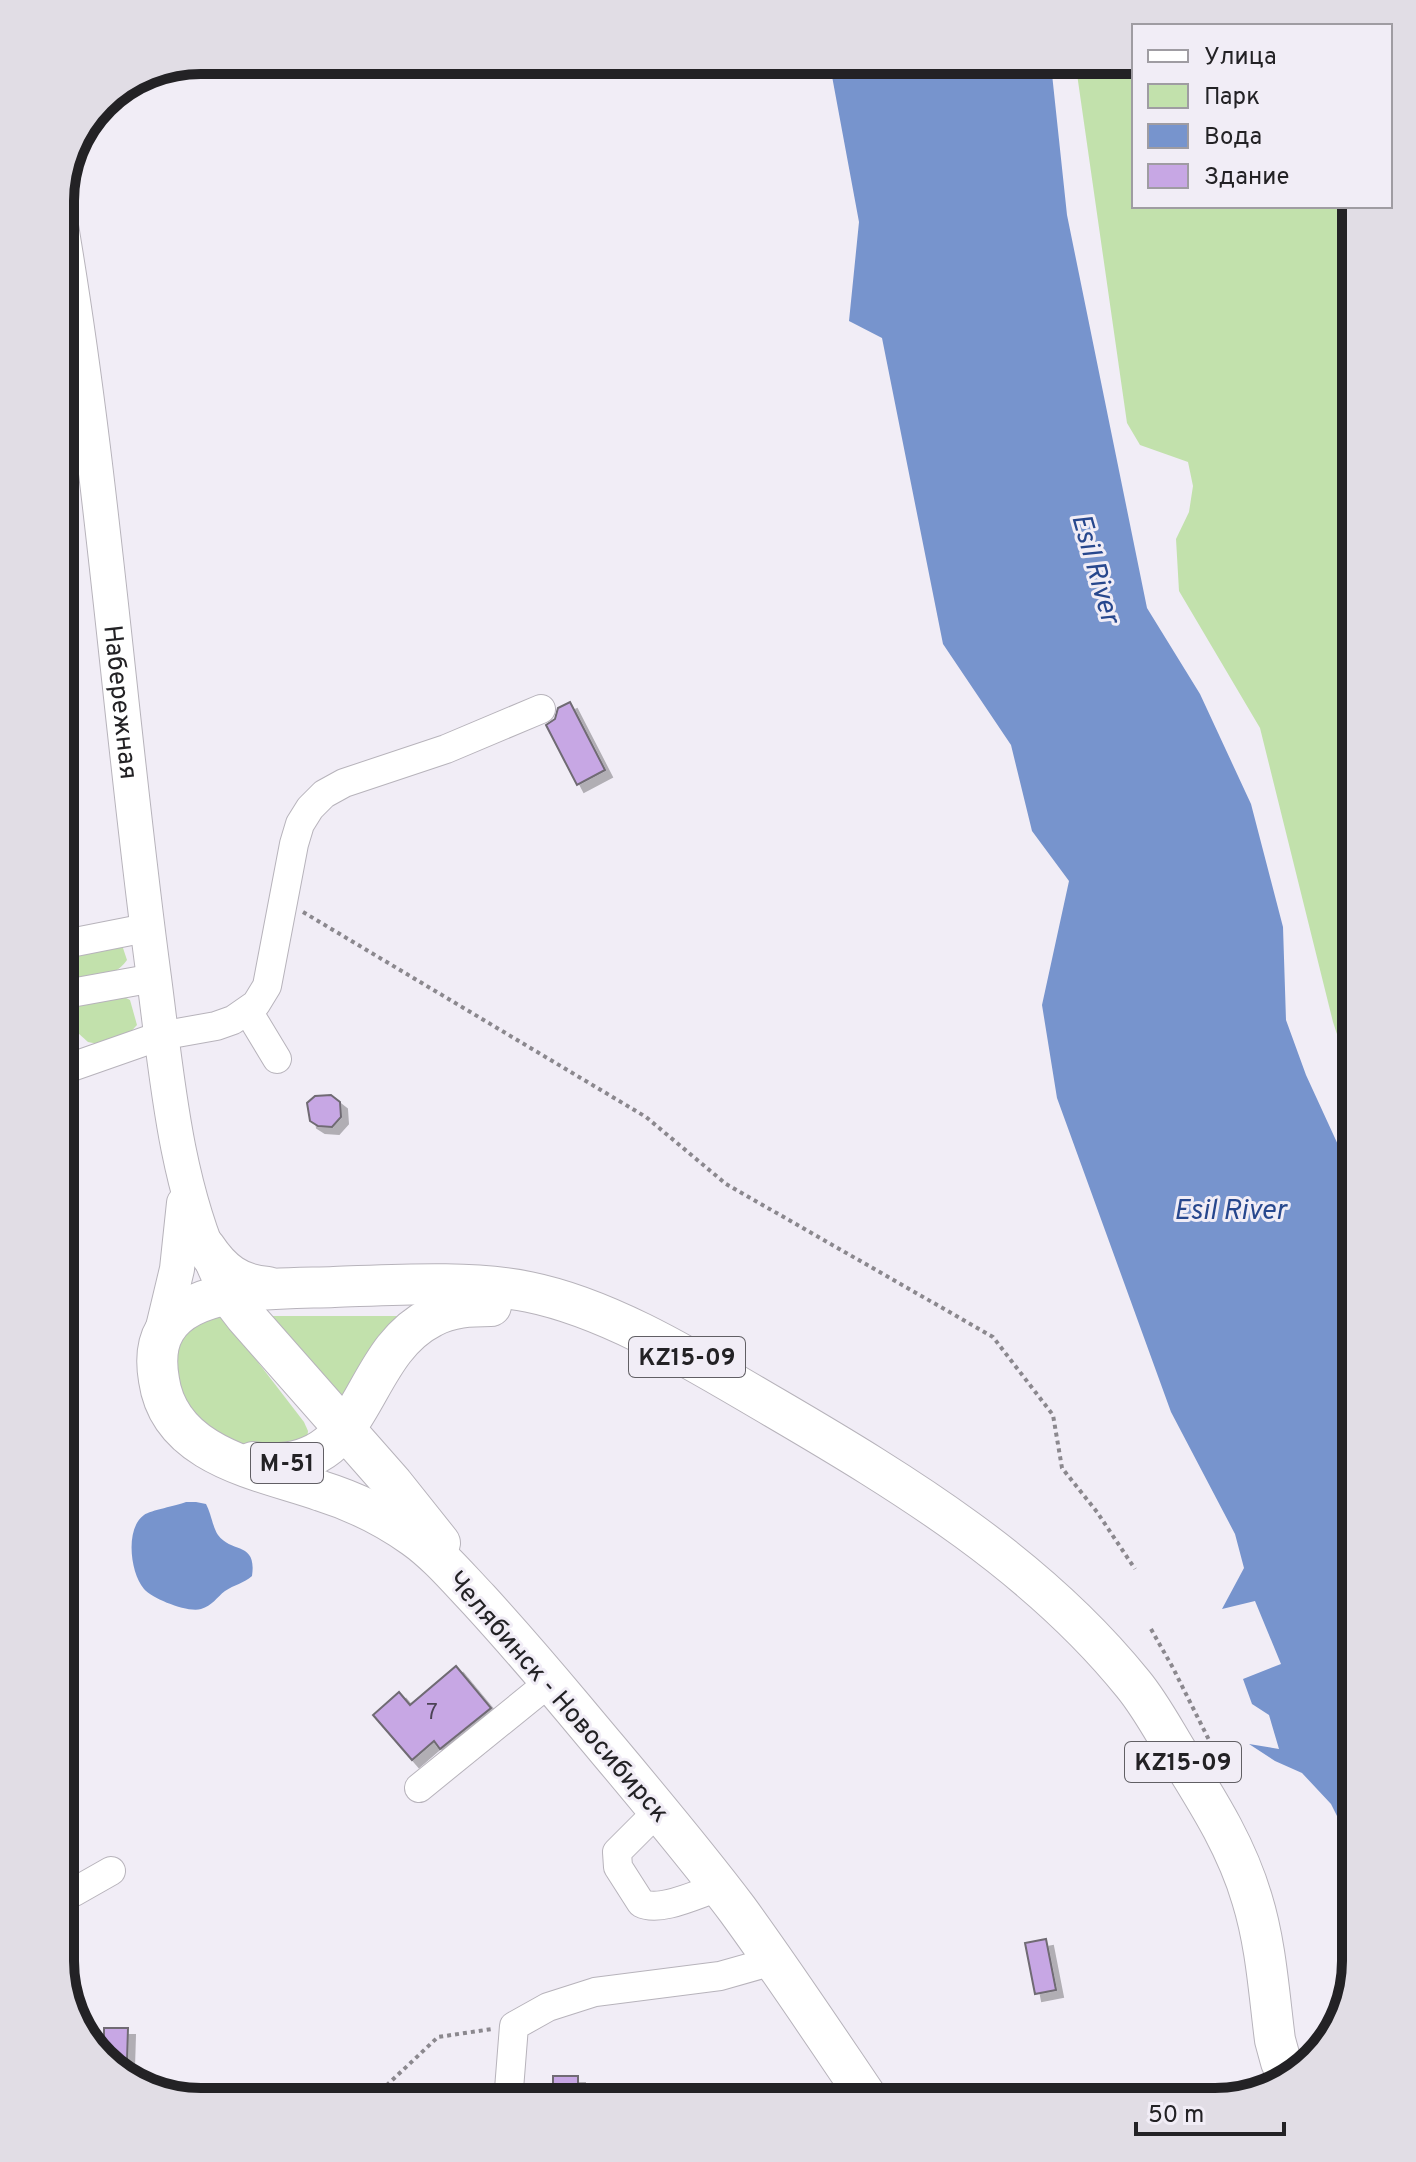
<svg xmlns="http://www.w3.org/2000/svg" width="1416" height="2162" font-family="Overpass,sans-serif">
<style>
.green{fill:#c2e1ac}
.water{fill:#7794cd}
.building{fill:#c7a7e4;stroke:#6f6b73;stroke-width:2;filter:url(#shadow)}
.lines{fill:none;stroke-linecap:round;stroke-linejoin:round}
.minor-casing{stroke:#b7b3bb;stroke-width:30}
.major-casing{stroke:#b7b3bb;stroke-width:36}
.highway-casing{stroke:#b7b3bb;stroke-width:42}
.path{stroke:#8b888e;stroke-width:4;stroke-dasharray:4 4;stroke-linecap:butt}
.minor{stroke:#fff;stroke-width:28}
.major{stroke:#fff;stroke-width:34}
.highway{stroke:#fff;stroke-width:40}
.labels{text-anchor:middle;stroke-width:6;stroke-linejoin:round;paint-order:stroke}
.number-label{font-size:22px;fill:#4c4355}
.shield{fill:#f1edf6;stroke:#615f64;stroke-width:2}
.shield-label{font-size:24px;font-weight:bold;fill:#232225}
.street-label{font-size:26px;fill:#232225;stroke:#f1edf6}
.water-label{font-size:28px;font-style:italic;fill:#27478d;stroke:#f1edf6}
.rim{fill:none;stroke:#232225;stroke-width:10}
</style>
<defs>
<filter id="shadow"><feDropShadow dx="7" dy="7" stdDeviation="0" flood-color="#0004"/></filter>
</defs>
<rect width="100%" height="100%" fill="#f1edf6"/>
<g class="green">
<polygon points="1075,60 1134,60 1134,206 1356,206 1356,1092 1333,1022 1260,728 1179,591 1176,539 1189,512 1193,486 1188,462 1140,445 1127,423"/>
<path d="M95,945L123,948L127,960C112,981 84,980 60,982V953Z"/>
<polygon points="120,995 130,1000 137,1025 124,1039 103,1045 88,1042 78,1033 75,1012 84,1000"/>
<polygon points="208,1311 224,1318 304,1422 308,1431 307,1439 271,1457 202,1428 174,1382 178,1329"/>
<polygon points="252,1316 410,1316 339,1416"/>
</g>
<g class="water">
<polygon points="829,60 1049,60 1052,74 1067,215 1147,608 1200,694 1251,804 1283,927 1286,1020 1306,1075 1356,1184 1356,1832 1342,1826 1331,1804 1302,1773 1275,1761 1249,1744 1279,1749 1269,1715 1252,1704 1243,1679 1281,1664 1255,1601 1222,1609 1244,1568 1235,1534 1171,1412 1057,1098 1042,1005 1069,881 1032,831 1011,745 943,644 882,338 849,321 859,222"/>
<path d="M186,1502H196L206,1504C211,1513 213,1528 218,1535C232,1554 257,1541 252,1576C244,1583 234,1585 225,1591C217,1597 212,1606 201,1609C188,1613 153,1599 144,1589C130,1573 125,1528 144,1515C151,1510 176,1506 186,1502Z"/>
</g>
<g class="building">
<polygon points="570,702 605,770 577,785 546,725 555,719 558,708"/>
<polygon points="331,1095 340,1102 341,1117 332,1127 318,1126 310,1121 307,1103 315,1096"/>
<polygon points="456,1666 491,1708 440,1749 434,1741 412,1760 373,1715 399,1692 410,1705"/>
<polygon points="1046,1939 1056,1990 1035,1994 1025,1943"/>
<polygon points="104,2028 128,2028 127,2061 107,2061 104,2056"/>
<polygon points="553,2076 578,2076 578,2094 553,2093"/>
</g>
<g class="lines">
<defs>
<g id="minor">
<polyline points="60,945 146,928"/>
<polyline points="60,995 154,978"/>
<polyline points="248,1011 277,1059"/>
<polyline points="60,1071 160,1036 216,1026 233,1020 256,1004 267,986 294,844 300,824 310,808 324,794 344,783 446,749 541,709"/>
<polyline points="419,1788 551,1681"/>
<path d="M658,1811L617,1852L618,1867L641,1903C660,1913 699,1893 719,1887"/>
<polyline points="60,1894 74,1892 111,1871"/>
<polyline points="508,2102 514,2026 548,2007 595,1992 720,1976 773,1961"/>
</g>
<g id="major">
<path id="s1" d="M60,220C103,471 120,726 154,978C167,1077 175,1181 217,1273"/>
<polyline points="160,1340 177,1269 184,1203"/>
</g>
<g id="highway">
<path d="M205,1247C221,1271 238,1285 268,1287"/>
<polyline points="228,1294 245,1316 393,1484 440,1543"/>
<path d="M253,1462C370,1478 353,1357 432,1317C450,1307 471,1306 491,1306"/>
<path d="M870,2102C826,2037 783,1972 737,1909C685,1840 628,1774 573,1708C542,1671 511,1635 479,1600C458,1578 438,1554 414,1537C386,1517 353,1501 321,1491C261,1470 170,1457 159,1380C156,1363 156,1345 165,1330C191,1284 287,1289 334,1287C395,1285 470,1280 529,1292C613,1309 701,1365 775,1408C905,1484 1037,1565 1133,1684C1152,1707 1166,1735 1182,1760C1210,1805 1237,1848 1252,1899C1266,1944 1269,1994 1275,2040L1281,2062L1289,2077"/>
</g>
</defs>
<use href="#minor" class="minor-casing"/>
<use href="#major" class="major-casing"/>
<use href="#highway" class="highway-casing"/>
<g class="path">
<polyline points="303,912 646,1117 726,1184 993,1337 1053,1415 1062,1468 1097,1512 1135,1569"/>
<polyline points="60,1240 66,1177 60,1160"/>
<polyline points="1151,1629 1173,1668 1220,1762"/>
<polyline points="369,2102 438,2037 492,2029"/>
</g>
<use href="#minor" class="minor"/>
<use href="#major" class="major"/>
<use href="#highway" class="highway"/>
</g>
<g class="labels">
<g class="number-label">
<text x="432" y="1719">7</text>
</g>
<g class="shield">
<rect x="629" y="1337" width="116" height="40" rx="6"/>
<rect x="251" y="1443" width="72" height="40" rx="6"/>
<rect x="1125" y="1742" width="116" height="40" rx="6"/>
</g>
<g class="shield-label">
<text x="687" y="1365">KZ15-09</text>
<text x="287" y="1471">M-51</text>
<text x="1183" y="1770">KZ15-09</text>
</g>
<g class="street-label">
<text dy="9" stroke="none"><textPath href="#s1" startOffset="486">Набережная</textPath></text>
<text transform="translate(559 1696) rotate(49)" y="9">Челябинск - Новосибирск</text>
</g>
<g class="water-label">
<text transform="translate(1097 568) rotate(74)" y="10">Esil River</text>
<text x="1230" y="1219">Esil River</text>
</g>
</g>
<path d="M0 0H1416V2162H0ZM201 74H1215A127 127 0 0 1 1342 201V1961A127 127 0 0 1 1215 2088H201A127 127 0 0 1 74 1961V201A127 127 0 0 1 201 74Z" fill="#e1dde5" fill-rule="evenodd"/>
<path class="rim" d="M201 74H1215A127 127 0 0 1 1342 201V1961A127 127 0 0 1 1215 2088H201A127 127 0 0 1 74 1961V201A127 127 0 0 1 201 74Z"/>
<rect x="1132" y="24" width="260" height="184" fill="#f1edf6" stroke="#9f9ca2" stroke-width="2"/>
<rect x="1148" y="50" width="40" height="12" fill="#ffffff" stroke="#9f9ca2" stroke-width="2"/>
<text x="1204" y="64" font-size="24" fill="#232225">Улица</text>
<rect x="1148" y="84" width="40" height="24" fill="#c2e1ac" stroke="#9f9ca2" stroke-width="2"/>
<text x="1204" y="104" font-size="24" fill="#232225">Парк</text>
<rect x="1148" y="124" width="40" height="24" fill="#7794cd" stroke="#9f9ca2" stroke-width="2"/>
<text x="1204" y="144" font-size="24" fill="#232225">Вода</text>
<rect x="1148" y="164" width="40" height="24" fill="#c7a7e4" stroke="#9f9ca2" stroke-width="2"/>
<text x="1204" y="184" font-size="24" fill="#232225">Здание</text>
<path d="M1136 2122v12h148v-12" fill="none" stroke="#232225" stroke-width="4"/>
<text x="1148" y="2122" font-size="24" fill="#232225" stroke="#f1edf6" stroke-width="6" paint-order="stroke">50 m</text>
</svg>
